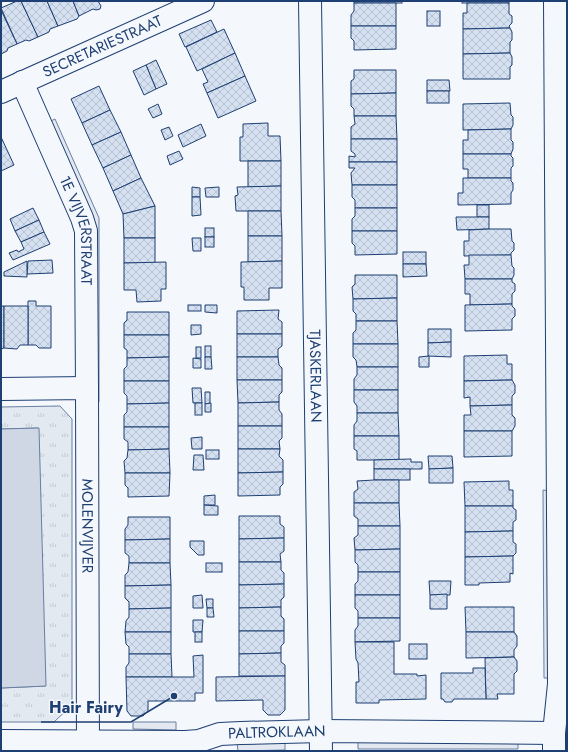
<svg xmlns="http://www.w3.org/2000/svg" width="568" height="752" font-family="Jost,sans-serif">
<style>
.grass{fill:url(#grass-tufts);stroke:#687fa3}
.parking{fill:#e3e8f0;stroke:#687fa3}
.water{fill:#cfd7e4;stroke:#687fa3}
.building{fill:url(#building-cross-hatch);stroke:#1d3f73}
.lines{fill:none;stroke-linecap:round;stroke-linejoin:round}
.minor-casing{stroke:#1d3f73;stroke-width:24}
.minor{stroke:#f4f7fb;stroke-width:22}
.labels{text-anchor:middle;stroke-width:3;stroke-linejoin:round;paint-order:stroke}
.street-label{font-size:15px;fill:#1d3f73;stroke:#f4f7fb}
.leader{fill:none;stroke:#1d3f73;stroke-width:1.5}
.callout-dot{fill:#1d3f73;stroke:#f4f7fb;stroke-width:1.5}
.callout-label{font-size:16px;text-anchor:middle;font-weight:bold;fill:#1d3f73;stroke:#f4f7fb;stroke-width:3;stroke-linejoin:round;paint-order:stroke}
</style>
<defs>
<pattern id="grass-tufts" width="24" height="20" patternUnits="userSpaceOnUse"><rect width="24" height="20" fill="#e3e9f0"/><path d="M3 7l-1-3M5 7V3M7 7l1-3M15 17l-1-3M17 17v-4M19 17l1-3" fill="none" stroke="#c2c9d1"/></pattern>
<pattern id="building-cross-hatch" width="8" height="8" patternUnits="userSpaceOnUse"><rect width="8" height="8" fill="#d5e0f0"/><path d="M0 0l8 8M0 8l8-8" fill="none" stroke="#b6c1d1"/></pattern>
</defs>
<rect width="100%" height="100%" fill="#f4f7fb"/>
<polygon class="grass" points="60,406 72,419 72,705 54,722 1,722 1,688 45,686 38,428 1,429 1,407"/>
<g class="parking">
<polygon points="55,119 99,218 99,402 92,402 93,219 49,122"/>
<polygon points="543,490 550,491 550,678 544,678"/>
<polygon points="133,722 176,722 176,730 133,729"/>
<polygon points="518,741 518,749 358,749 358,742"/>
<polygon points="237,743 285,743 285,750 238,751"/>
</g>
<polygon class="water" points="39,428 46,686 1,688 1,429"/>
<g class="building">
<polygon points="17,1 21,1 38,37 29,41 26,40 17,44 1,8"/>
<polygon points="21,1 47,1 58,26 50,29 49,32 38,37"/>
<polygon points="47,1 73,1 79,16 77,19 58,26"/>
<polygon points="73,1 98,1 101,6 100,9 96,10 93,9 79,16"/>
<rect x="354" y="1" width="48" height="2"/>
<rect x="462" y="1" width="47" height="2"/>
<polygon points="354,3 396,3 396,26 351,26 351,15 354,11"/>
<polygon points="467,3 509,3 509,14 512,16 512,23 509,26 510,28 463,29 463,13 467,13"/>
<polygon points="1,10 17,44 8,48 7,51 1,54"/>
<rect x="427" y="11" width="13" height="15"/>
<polygon points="211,20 217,32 185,47 179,34"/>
<polygon points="351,26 396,26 396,49 354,50 354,41 351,38"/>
<polygon points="510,28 512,32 512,40 510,42 510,53 463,54 463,29"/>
<polygon points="224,29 235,53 197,71 186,47"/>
<polygon points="235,53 245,76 207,93 203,84 208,82 202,69"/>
<polygon points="510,53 512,57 512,65 510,67 510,79 463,79 463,54"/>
<polygon points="156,60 167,84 156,89 146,65"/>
<polygon points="146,65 156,89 144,95 133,71"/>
<polygon points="354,70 396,70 396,93 351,94 351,81 354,79"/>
<polygon points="245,76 256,101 218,118 207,93"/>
<polygon points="427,80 449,80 450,91 427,91"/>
<polygon points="99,86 110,110 82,123 71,99"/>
<rect x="427" y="91" width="22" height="12"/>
<polygon points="396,93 396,116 354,116 354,109 351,106 351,94"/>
<polygon points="510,103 511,115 513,117 513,125 511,129 463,130 463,104"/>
<polygon points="158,104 162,114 153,118 148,109"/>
<polygon points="110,110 121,132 92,145 82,123"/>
<polygon points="354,116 396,116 397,139 351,139 351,127 355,124"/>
<polygon points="268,123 268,136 280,136 281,161 240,161 240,137 243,137 243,124"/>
<polygon points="201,124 206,136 183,147 178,135"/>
<polygon points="169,127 173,136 165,140 161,130"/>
<polygon points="511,129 511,140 513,142 513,149 511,154 463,154 463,140 468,140 468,130"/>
<polygon points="121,132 131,155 103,168 92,145"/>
<polygon points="1,137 14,165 1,171"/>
<polygon points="351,139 397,139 397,162 349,162 349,156 355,157 355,154 351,151"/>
<polygon points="179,151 183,159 170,165 167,156"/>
<polygon points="463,154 511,154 511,156 513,158 513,166 511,168 511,178 468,178 468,169 463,169"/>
<polygon points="131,155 141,178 113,191 103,168"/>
<polygon points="248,161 281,161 281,186 248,187"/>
<polygon points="349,162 397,162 397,185 352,185 351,173 355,168 349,168"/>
<polygon points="141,178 155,206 123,214 113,191"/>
<polygon points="463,178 511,178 511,181 513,183 513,190 511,193 511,204 458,205 458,193 463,193"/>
<polygon points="352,185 397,185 397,208 355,208 355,200 352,197"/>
<polygon points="281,186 281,211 236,211 235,196 238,195 237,187"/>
<polygon points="192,187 200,188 200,197 192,197"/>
<polygon points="219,187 219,197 206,197 205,188"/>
<polygon points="192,197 200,197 201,215 192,216"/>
<rect x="477" y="205" width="12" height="12"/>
<polygon points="155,206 155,238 124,238 123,214"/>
<polygon points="33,208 39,220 15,231 10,219"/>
<polygon points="355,208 397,208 397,231 352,231 352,219 355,216"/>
<polygon points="248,211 281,211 282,236 248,236"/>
<polygon points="456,217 489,217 489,229 457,230"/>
<polygon points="39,220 44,232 21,242 15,231"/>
<rect x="205" y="228" width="9" height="9"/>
<polygon points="489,229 511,229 512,241 514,243 514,250 511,253 511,255 464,256 464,241 469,241 469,230"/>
<polygon points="352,231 397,231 397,254 355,255 355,246 352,243"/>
<polygon points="44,232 50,244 13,260 9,253 17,250 18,252 24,249 21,242"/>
<polygon points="248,236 282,236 282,261 248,262"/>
<rect x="205" y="237" width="9" height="10"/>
<rect x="124" y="238" width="31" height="25"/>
<polygon points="192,238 201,238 201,251 193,251"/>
<rect x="403" y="252" width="23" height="12"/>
<polygon points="469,255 511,255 512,266 514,268 514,275 512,279 465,279 464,265 469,265"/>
<polygon points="52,260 53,273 27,274 28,261"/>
<polygon points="27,261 27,277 4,276 4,272"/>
<polygon points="282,261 282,288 269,288 269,300 244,300 244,287 241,287 241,262"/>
<polygon points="166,262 166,289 161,289 161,301 137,302 136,290 124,290 124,263"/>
<polygon points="403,264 426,264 427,276 403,277"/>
<polygon points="355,275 397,275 397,298 353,299 352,287 355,284"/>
<polygon points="465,279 512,279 512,282 515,284 515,291 512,294 512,304 470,305 470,294 465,294"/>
<polygon points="397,298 397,321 356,321 356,314 353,311 353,299"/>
<polygon points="28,301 36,301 36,306 51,306 51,348 39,348 36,345 28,345"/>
<polygon points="512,304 512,306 515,309 515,316 512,319 512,330 465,331 465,305"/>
<rect x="188" y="305" width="13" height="6"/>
<polygon points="205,305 217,305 217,313 205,312"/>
<polygon points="1,306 4,306 4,348 1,349"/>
<polygon points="4,306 28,306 28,345 20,345 17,349 4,348"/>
<polygon points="279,310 278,319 282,322 282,334 237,334 237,311"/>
<polygon points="127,312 169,312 169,335 124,335 124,323 127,320"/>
<polygon points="356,321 397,321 398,344 353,344 353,333 356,330"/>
<polygon points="191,325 201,325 201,334 191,335"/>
<polygon points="428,329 451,329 451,342 428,343"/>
<polygon points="237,334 282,334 282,346 278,349 278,357 237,357"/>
<polygon points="124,335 169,335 169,357 127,358 127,350 124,348"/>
<polygon points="451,342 451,357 428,356 428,343"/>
<polygon points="353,344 398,344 398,367 357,367 356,360 353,357"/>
<rect x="205" y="346" width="6" height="11"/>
<rect x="196" y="347" width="5" height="11"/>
<polygon points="507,355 507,364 512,364 512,380 464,381 464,356"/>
<polygon points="429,356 429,367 419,367 419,357"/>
<polygon points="169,357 169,381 124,381 124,369 127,366 127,358"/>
<polygon points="205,357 211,357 212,369 205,369"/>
<polygon points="237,357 278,357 279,365 282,368 282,380 237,380"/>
<polygon points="193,358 201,359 201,368 193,368"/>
<polygon points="357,367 398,367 398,390 354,390 354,379 357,375"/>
<polygon points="237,380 282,380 282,392 279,395 279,402 238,403"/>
<polygon points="512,380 515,385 515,393 512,396 512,405 470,406 470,397 464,398 464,381"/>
<polygon points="124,381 169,381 169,403 127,404 127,396 124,393"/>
<polygon points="192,388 201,388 202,403 193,403"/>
<polygon points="354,390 398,390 398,413 357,413 357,406 354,402"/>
<polygon points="205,392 210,392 210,403 205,404"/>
<polygon points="279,402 279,410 282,414 282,426 238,426 238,403"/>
<polygon points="169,403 169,427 124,427 124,415 127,412 127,404"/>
<rect x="195" y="403" width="7" height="12"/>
<polygon points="211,403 211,412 205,412 205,404"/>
<polygon points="512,405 512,415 515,418 515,426 512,431 464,431 464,415 471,415 470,406"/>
<polygon points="357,413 398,413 399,436 354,436 354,425 357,421"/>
<polygon points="238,426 282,426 282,438 279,441 280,449 238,449"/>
<polygon points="124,427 169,427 169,449 128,450 128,442 124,439"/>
<polygon points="464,431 512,431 512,456 464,457"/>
<polygon points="354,436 399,436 399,460 357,460 357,451 354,449"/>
<polygon points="202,437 202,449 192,449 191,438"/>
<polygon points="169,449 170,473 125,473 124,461 127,458 128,450"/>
<polygon points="238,449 280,449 279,456 283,460 283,472 238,473"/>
<rect x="206" y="450" width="13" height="9"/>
<polygon points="194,455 203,455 204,470 193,470"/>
<polygon points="428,456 452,456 453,468 429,469"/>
<polygon points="411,459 411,462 422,462 422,469 374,469 374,460"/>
<polygon points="453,468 453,483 429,483 429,469"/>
<rect x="374" y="469" width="36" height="11"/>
<polygon points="283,472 283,484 280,487 280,495 238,496 238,473"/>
<polygon points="125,473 170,473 169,496 128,497 128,488 125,485"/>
<polygon points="374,480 399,480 399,503 354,503 354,492 358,489 357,481"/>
<polygon points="509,481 509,490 513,490 513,506 465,506 464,482"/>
<polygon points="215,495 215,505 204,505 204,496"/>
<polygon points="354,503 399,503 400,526 358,526 358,519 354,516"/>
<polygon points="204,505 218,506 218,515 204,515"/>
<polygon points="465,506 513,506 513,508 516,510 516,520 513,522 513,531 465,532"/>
<polygon points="239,516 280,516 280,524 284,527 284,538 239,539"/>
<polygon points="128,517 170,517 170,539 125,540 125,529 128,525"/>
<polygon points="358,526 400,526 400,549 355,550 354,538 358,535"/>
<polygon points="513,531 513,542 516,544 516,553 513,556 465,557 465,532"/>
<polygon points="284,538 284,551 280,554 281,562 239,562 239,539"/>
<polygon points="170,539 170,563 129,563 129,556 125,553 125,540"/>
<polygon points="190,541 204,541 204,555 198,555 190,547"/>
<polygon points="400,549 400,572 358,572 358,565 355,562 355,550"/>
<polygon points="513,556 513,574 510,573 510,582 479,583 479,585 465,585 465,557"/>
<polygon points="239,562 281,562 281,570 284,573 284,584 239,585"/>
<polygon points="129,563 170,563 171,585 125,586 125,575 128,572"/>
<rect x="206" y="563" width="16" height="9"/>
<polygon points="358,572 400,572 400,595 355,595 355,584 358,581"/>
<polygon points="429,581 451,581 450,595 430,595"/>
<polygon points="284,584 284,597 281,600 281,607 239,608 239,585"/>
<polygon points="171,585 171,608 129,609 129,602 125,598 125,586"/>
<polygon points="447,594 447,609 430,609 430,595"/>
<polygon points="202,595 203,608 193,608 193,596"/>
<polygon points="355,595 400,595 400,618 358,618 358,611 355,608"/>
<polygon points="206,599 213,599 213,608 207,608"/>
<polygon points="281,607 281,616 284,619 284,631 239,631 239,608"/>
<polygon points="465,607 514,607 514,632 466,632"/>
<polygon points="171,608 171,632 125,632 126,621 129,617 129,609"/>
<polygon points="207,608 213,608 214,617 207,617"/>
<polygon points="358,618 400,618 400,641 355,642 355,630 358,626"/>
<polygon points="193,620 203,620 202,632 193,632"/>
<polygon points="239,631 284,631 284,643 281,646 281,653 239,654"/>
<polygon points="125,632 171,632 171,654 129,654 129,647 126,644"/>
<rect x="195" y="632" width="7" height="10"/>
<polygon points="466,632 514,632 517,636 517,646 514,650 514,657 466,658"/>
<polygon points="355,642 394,642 394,674 417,674 417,676 426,675 426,699 379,700 379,703 356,703 356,682 359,682 358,663 356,659"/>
<rect x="409" y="644" width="18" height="15"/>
<polygon points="281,653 281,662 285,665 285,676 239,676 239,654"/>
<polygon points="129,654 171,654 172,677 126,677 126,667 129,663"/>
<polygon points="203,655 203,693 195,693 195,701 148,701 148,711 143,716 131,716 127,711 126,677 194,677 193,656"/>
<polygon points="514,657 517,661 517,671 514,674 514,694 497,694 498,699 486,699 485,658"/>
<polygon points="473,668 485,668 486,699 454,699 452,702 445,702 443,699 441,699 441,673 473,673"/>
<polygon points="285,676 285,710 280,715 268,715 263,710 263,700 216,701 216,677"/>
</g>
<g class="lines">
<defs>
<g id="minor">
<path id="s1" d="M310,1L321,751"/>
<path id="s2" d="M22,82L82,218L86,231L87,388"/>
<path id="s3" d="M1,92L203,1"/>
<path id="s4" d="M1,389L87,388L88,751"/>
<path id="s5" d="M1,741L185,742L199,741L220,734L241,733L321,731L554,733"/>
<polyline points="554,751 554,733 559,684 555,1"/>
</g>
</defs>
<use href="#minor" class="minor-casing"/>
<use href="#minor" class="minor"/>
</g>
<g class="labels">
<g class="street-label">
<text dy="5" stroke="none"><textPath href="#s3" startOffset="111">SECRETARIESTRAAT</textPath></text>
<text dy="5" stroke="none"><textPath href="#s2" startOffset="160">1E VIJVERSTRAAT</textPath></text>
<text dy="5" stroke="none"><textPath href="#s1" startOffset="375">TJASKERLAAN</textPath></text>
<text dy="5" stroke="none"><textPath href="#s4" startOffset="224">MOLENVIJVER</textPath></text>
<text dy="5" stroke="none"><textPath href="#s5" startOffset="277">PALTROKLAAN</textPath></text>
</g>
</g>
<path class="leader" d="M174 696L131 722H41"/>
<circle class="callout-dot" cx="174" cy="696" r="4"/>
<g class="callout-label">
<text x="86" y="713">Hair Fairy</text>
</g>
<rect width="568" height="752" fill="none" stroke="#1d3f73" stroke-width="4"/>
</svg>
